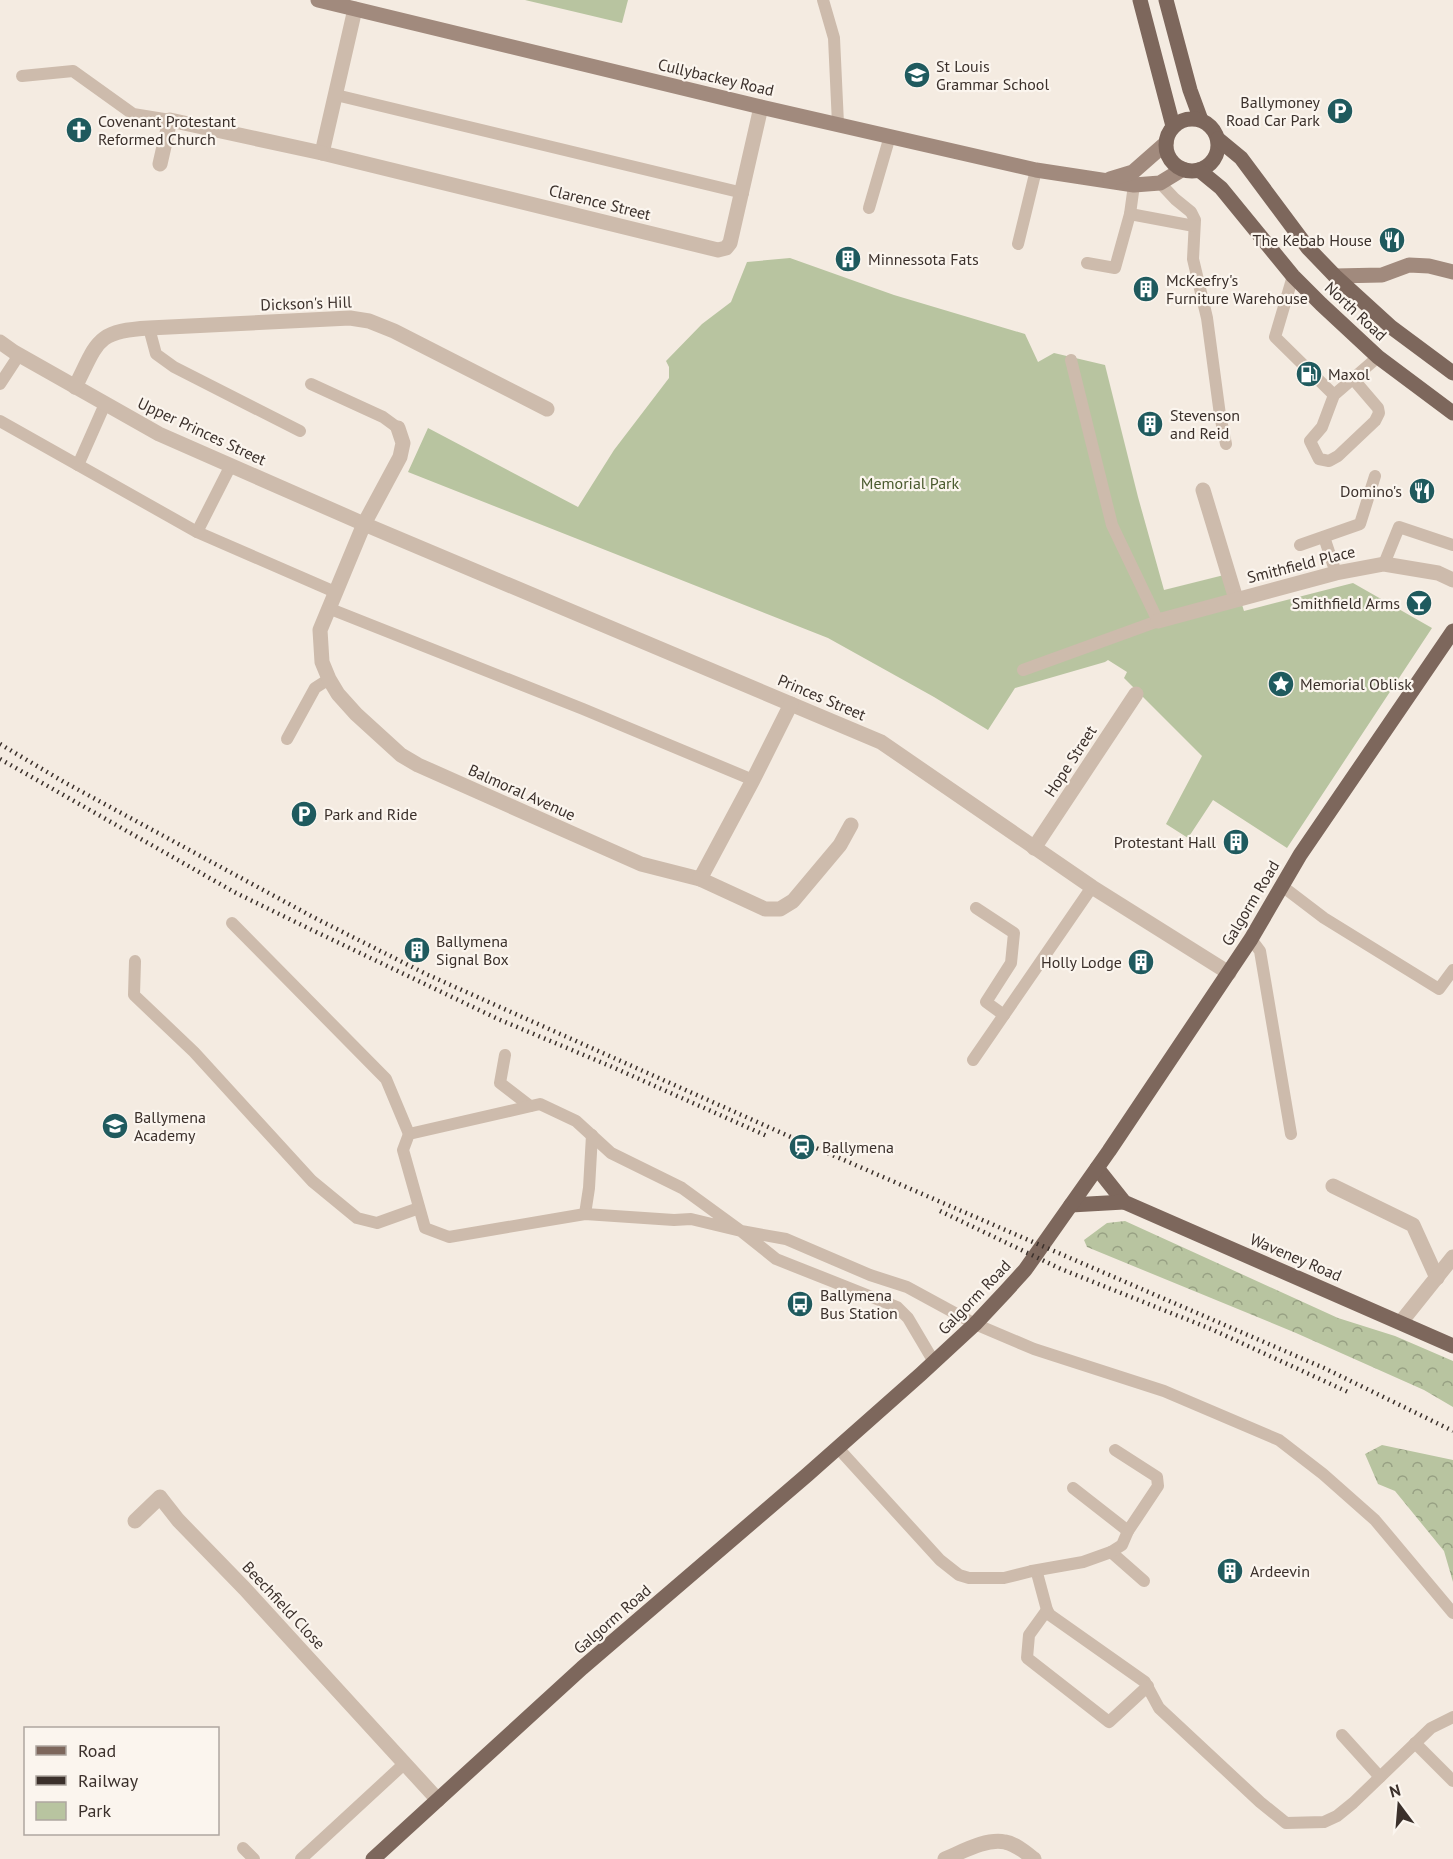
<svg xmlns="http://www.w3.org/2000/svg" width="1453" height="1859" font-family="'PT Sans',sans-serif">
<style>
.green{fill:#b8c4a0}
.forest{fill:url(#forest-crowns)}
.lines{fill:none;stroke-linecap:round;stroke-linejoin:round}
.lane{stroke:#cdbbac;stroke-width:12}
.street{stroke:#cdbbac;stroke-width:15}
.secondary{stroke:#a18a7d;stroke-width:15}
.primary{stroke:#7d675c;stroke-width:15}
.rail{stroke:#3b302b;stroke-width:4.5;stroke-dasharray:1.5 4.5;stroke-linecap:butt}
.labels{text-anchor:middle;stroke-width:4.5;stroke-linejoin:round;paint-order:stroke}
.poi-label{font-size:16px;fill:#3b302b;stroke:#fbf5ee;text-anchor:start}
.street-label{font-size:16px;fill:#3b302b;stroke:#fbf5ee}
.park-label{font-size:16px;fill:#4a5a2e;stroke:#fbf5ee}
</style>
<defs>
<pattern id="forest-crowns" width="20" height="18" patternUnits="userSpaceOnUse" patternTransform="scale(1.5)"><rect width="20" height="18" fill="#b8c4a0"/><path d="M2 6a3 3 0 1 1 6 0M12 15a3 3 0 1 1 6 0" fill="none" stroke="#97a083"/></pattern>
</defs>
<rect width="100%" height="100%" fill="#f4ebe1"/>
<g class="green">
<polygon points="525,0 628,0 622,23"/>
<polygon points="790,258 894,295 1025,334 1038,362 1054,353 1105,365 1138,497 1164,590 1232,573 1244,611 1353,583 1432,628 1287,848 1213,800 1188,838 1166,824 1202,756 1124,678 1127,672 1108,660 1105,662 1015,688 988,730 934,697 828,638 408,472 428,428 578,507 614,450 669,378 669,367 666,361 702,324 731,302 747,262"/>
</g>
<g class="forest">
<polygon points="1125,1221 1338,1318 1395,1336 1453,1361 1453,1407 1424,1390 1296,1333 1087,1247 1084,1240 1107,1223"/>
<polygon points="1382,1445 1453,1460 1453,1582 1444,1551 1395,1491 1378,1484 1365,1454"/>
</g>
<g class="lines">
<g class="lane">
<polyline points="823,0 834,38 838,124"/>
<polyline points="22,76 73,71 133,114 170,120"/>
<polyline points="336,95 743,193"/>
<polyline points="1160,183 1175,199 1191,212 1195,220 1193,259 1207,318 1220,415 1226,444"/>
<polyline points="869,208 890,136"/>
<polyline points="1130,214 1194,226"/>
<polyline points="1018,244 1036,170"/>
<polyline points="1087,263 1115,268 1130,214 1134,185"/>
<polyline points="1293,276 1275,337 1334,395"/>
<polyline points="149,328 156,354 174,367 300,431"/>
<polyline points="1354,380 1378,408 1379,413 1375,421 1338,456 1329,461 1319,459 1310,441 1322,427 1334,395 1378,357"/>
<polyline points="0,384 19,355"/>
<polyline points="311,384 383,417 398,428"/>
<polyline points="0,421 197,532 335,592"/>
<polyline points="78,465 105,404"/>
<polyline points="197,532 231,465"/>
<polyline points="1324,537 1336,573"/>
<polyline points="1300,545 1360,524 1375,476"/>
<polyline points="1384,564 1399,527 1453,545"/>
<polyline points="328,608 583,709 753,780"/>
<polyline points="1023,670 1158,621 1112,525 1071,360"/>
<polyline points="287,739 315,688 329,679"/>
<polyline points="1282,886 1324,918 1439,989 1453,970"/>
<polyline points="976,908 1014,933 1011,963 986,1002 1004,1015"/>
<polyline points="232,923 386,1079 409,1134"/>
<polyline points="1251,939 1260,951 1291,1134"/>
<polyline points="135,961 134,995 194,1052 312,1181 357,1218 377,1223 419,1208"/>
<polyline points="505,1055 500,1083 530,1106"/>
<polyline points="973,1060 1092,887"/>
<polyline points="585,1214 589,1188 592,1135"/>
<polyline points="934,1362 908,1318 897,1307 776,1259 741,1231 682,1188 611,1153 576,1121 540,1104 409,1134 403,1150 425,1228 449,1237 585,1214 674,1220 691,1219 741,1231 786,1239 870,1275 907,1287 975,1324 1034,1349 1164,1391 1279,1440 1323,1474 1375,1520 1453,1613"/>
<polyline points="838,1448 940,1560 959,1575 969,1578 1004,1578 1032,1571 1037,1573 1047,1610 1050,1615 1145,1682 1159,1708 1260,1802 1286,1823 1324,1822 1337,1816 1353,1803 1431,1728 1453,1717"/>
<polyline points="1073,1488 1128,1531"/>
<polyline points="1111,1552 1144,1581"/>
<polyline points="1032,1571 1083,1562 1111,1552 1122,1545 1128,1531 1158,1486 1157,1477 1115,1450"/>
<polyline points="1047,1610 1029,1635 1027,1658 1109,1722 1148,1686"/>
<polyline points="1342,1735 1380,1777"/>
<polyline points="1415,1743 1453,1781"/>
<polyline points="243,1848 254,1859"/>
<polyline points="301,1859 405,1763"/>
</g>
<g class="street">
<polyline points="355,9 322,153 718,250 726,248 730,243 761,107"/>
<polyline points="160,164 170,120 322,153"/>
<polyline points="0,342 14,352 159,434 364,524 881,742 1092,887 1229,973"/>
<path d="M75,387C98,342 95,331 149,328L350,318L369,321L394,331L547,409"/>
<polyline points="398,428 403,443 400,457 364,524 320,630 322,662 329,679 338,694 356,714 401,755 418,765 641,864 700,879 753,780 791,704"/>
<polyline points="1203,490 1236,599"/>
<polyline points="1158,621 1336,573 1384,564 1438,573 1453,580"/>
<polyline points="1034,848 1136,694"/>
<polyline points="700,879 765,909 780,909 793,901 840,845 851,825"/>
<polyline points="1333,1186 1413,1225 1437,1278"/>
<polyline points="1401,1322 1453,1257"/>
<polyline points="135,1521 160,1497 178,1520 245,1589 438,1800"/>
<path d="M945,1859C962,1852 986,1838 1005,1842C1016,1844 1025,1852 1034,1859"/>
</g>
<g class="secondary">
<polyline points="318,0 761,107 1036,170 1134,185 1160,183 1183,169"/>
<polyline points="1110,179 1133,172 1166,143"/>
<polyline points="1335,276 1382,275 1409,265 1429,266 1453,272"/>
</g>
<g class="primary">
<polyline points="1140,0 1173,126"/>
<polyline points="1166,0 1190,90 1201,120"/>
<circle cx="1192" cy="145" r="26"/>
<polyline points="1218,139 1241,158 1308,248 1335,276 1391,327 1453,373"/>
<polyline points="1199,170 1221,188 1293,276 1321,304 1378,357 1453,413"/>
<polyline points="1097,1168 1124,1202 1453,1346"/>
<polyline points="1071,1205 1124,1202"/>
<polyline points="373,1859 582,1668 807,1475 921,1374 975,1324 1006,1291 1025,1270 1109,1151 1251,939 1300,855 1453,631"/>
</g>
<g class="rail">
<polyline points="0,744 64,782 313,917 426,974 793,1138 1324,1368 1453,1431"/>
<polyline points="0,759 236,893 312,930 498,1019 610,1066 767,1136"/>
<polyline points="940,1211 1061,1269 1211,1329 1348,1392"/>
</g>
</g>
<defs>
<symbol id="school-disc" viewBox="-11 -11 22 22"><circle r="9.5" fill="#1f5a5e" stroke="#fbf5ee"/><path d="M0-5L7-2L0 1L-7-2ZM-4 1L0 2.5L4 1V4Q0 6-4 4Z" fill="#fff"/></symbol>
<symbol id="parking-disc" viewBox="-11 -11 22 22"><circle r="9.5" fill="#1f5a5e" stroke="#fbf5ee"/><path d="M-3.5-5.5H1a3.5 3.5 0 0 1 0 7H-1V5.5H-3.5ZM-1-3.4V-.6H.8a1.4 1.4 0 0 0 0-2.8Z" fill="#fff"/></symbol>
<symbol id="church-disc" viewBox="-11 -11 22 22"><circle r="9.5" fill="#1f5a5e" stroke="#fbf5ee"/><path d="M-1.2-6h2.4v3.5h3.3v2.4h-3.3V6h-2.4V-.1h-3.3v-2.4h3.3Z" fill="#fff"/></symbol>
<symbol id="restaurant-disc" viewBox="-11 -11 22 22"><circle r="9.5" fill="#1f5a5e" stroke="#fbf5ee"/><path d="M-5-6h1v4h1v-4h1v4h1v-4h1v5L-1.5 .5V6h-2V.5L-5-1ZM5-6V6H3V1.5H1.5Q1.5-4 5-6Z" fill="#fff"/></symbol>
<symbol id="building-disc" viewBox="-11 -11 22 22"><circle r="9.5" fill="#1f5a5e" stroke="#fbf5ee"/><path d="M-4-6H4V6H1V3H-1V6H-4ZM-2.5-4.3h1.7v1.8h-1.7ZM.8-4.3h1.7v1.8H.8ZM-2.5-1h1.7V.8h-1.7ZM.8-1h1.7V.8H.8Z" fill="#fff"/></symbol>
<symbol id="fuel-disc" viewBox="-11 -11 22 22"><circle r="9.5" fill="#1f5a5e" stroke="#fbf5ee"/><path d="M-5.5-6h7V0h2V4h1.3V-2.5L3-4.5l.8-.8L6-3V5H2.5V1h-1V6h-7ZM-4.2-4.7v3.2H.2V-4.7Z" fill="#fff"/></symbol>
<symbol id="bar-disc" viewBox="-11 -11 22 22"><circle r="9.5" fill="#1f5a5e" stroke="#fbf5ee"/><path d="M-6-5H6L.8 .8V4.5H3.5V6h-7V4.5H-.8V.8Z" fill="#fff"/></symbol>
<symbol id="sight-disc" viewBox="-11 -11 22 22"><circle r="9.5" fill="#1f5a5e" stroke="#fbf5ee"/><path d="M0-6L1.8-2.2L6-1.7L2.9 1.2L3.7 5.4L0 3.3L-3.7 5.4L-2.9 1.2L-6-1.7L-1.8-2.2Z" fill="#fff"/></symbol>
<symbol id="station-disc" viewBox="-11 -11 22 22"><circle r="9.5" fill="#1f5a5e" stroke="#fbf5ee"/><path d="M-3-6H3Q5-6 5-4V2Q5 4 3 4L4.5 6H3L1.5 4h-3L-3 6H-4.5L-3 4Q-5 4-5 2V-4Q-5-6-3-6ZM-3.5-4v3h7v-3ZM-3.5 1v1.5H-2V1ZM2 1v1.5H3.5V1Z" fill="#fff"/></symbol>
<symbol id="bus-disc" viewBox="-11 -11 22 22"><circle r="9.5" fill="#1f5a5e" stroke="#fbf5ee"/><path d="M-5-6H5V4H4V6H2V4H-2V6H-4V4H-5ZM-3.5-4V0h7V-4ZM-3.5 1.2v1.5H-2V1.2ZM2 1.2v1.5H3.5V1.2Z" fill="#fff"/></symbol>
</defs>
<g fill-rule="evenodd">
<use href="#school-disc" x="902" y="60" width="30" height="30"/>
<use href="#parking-disc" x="1325" y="96" width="30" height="30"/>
<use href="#church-disc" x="64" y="115" width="30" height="30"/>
<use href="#restaurant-disc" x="1377" y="225" width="30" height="30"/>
<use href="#building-disc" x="833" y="244" width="30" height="30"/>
<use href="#building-disc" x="1131" y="274" width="30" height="30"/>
<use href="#fuel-disc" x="1294" y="359" width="30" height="30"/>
<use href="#building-disc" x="1135" y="409" width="30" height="30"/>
<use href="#restaurant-disc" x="1407" y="476" width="30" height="30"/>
<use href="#bar-disc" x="1404" y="588" width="30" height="30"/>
<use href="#sight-disc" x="1266" y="669" width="30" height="30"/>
<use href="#parking-disc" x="289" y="799" width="30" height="30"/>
<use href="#building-disc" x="1221" y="827" width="30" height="30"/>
<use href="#building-disc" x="402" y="935" width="30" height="30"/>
<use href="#building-disc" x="1126" y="947" width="30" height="30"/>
<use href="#school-disc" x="100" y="1111" width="30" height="30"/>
<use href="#station-disc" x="787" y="1132" width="30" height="30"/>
<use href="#bus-disc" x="785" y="1289" width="30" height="30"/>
<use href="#building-disc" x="1215" y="1556" width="30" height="30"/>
</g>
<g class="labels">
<g class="poi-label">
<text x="936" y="72">St Louis<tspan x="936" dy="18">Grammar School</tspan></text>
<text x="1320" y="108" text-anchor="end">Ballymoney<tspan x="1320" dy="18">Road Car Park</tspan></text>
<text x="98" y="127">Covenant Protestant<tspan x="98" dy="18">Reformed Church</tspan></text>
<text x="1372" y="246" text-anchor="end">The Kebab House</text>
<text x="868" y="265">Minnessota Fats</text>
<text x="1166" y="286">McKeefry's<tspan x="1166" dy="18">Furniture Warehouse</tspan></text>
<text x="1328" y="380">Maxol</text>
<text x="1170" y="421">Stevenson<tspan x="1170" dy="18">and Reid</tspan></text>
<text x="1402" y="497" text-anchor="end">Domino's</text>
<text x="1400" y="609" text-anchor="end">Smithfield Arms</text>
<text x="1300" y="690">Memorial Oblisk</text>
<text x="324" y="820">Park and Ride</text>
<text x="1216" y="848" text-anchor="end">Protestant Hall</text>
<text x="436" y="947">Ballymena<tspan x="436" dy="18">Signal Box</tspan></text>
<text x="1122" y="968" text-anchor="end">Holly Lodge</text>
<text x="134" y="1123">Ballymena<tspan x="134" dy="18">Academy</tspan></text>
<text x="822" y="1153">Ballymena</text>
<text x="820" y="1301">Ballymena<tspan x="820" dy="18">Bus Station</tspan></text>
<text x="1250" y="1577">Ardeevin</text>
</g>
<g class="street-label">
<text transform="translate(716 77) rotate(13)" y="6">Cullybackey Road</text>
<text transform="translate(600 202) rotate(14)" y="6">Clarence Street</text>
<text transform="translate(306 303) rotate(-2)" y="6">Dickson's Hill</text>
<text transform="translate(1356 311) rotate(43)" y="6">North Road</text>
<text transform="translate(202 431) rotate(25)" y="6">Upper Princes Street</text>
<text transform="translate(1301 564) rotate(-14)" y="6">Smithfield Place</text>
<text transform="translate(822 697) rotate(23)" y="6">Princes Street</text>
<text transform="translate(1070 761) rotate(-57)" y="6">Hope Street</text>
<text transform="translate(522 792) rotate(24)" y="6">Balmoral Avenue</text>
<text transform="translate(1250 903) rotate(-59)" y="6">Galgorm Road</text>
<text transform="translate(1296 1257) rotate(23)" y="6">Waveney Road</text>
<text transform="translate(974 1297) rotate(-46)" y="6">Galgorm Road</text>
<text transform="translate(284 1605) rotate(47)" y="6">Beechfield Close</text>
<text transform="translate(612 1619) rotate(-41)" y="6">Galgorm Road</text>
</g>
<g class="park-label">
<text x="910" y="489">Memorial Park</text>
</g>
</g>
<rect x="24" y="1727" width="195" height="108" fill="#fbf5ee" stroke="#aea6a0" stroke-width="1.5"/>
<rect x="36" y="1746" width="30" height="9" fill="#7d675c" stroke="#aea6a0" stroke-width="1.5"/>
<text x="78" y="1757" font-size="18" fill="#3b302b">Road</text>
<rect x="36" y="1776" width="30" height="9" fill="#3b302b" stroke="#aea6a0" stroke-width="1.5"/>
<text x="78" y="1787" font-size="18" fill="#3b302b">Railway</text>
<rect x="36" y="1802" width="30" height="18" fill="#b8c4a0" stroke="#aea6a0" stroke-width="1.5"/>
<text x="78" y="1817" font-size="18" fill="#3b302b">Park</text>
<g transform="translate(1399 1805) rotate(344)" stroke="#fbf5ee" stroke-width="4.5" paint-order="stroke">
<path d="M0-4.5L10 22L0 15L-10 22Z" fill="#3b302b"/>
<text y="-9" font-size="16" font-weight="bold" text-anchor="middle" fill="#3b302b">N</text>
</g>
</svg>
